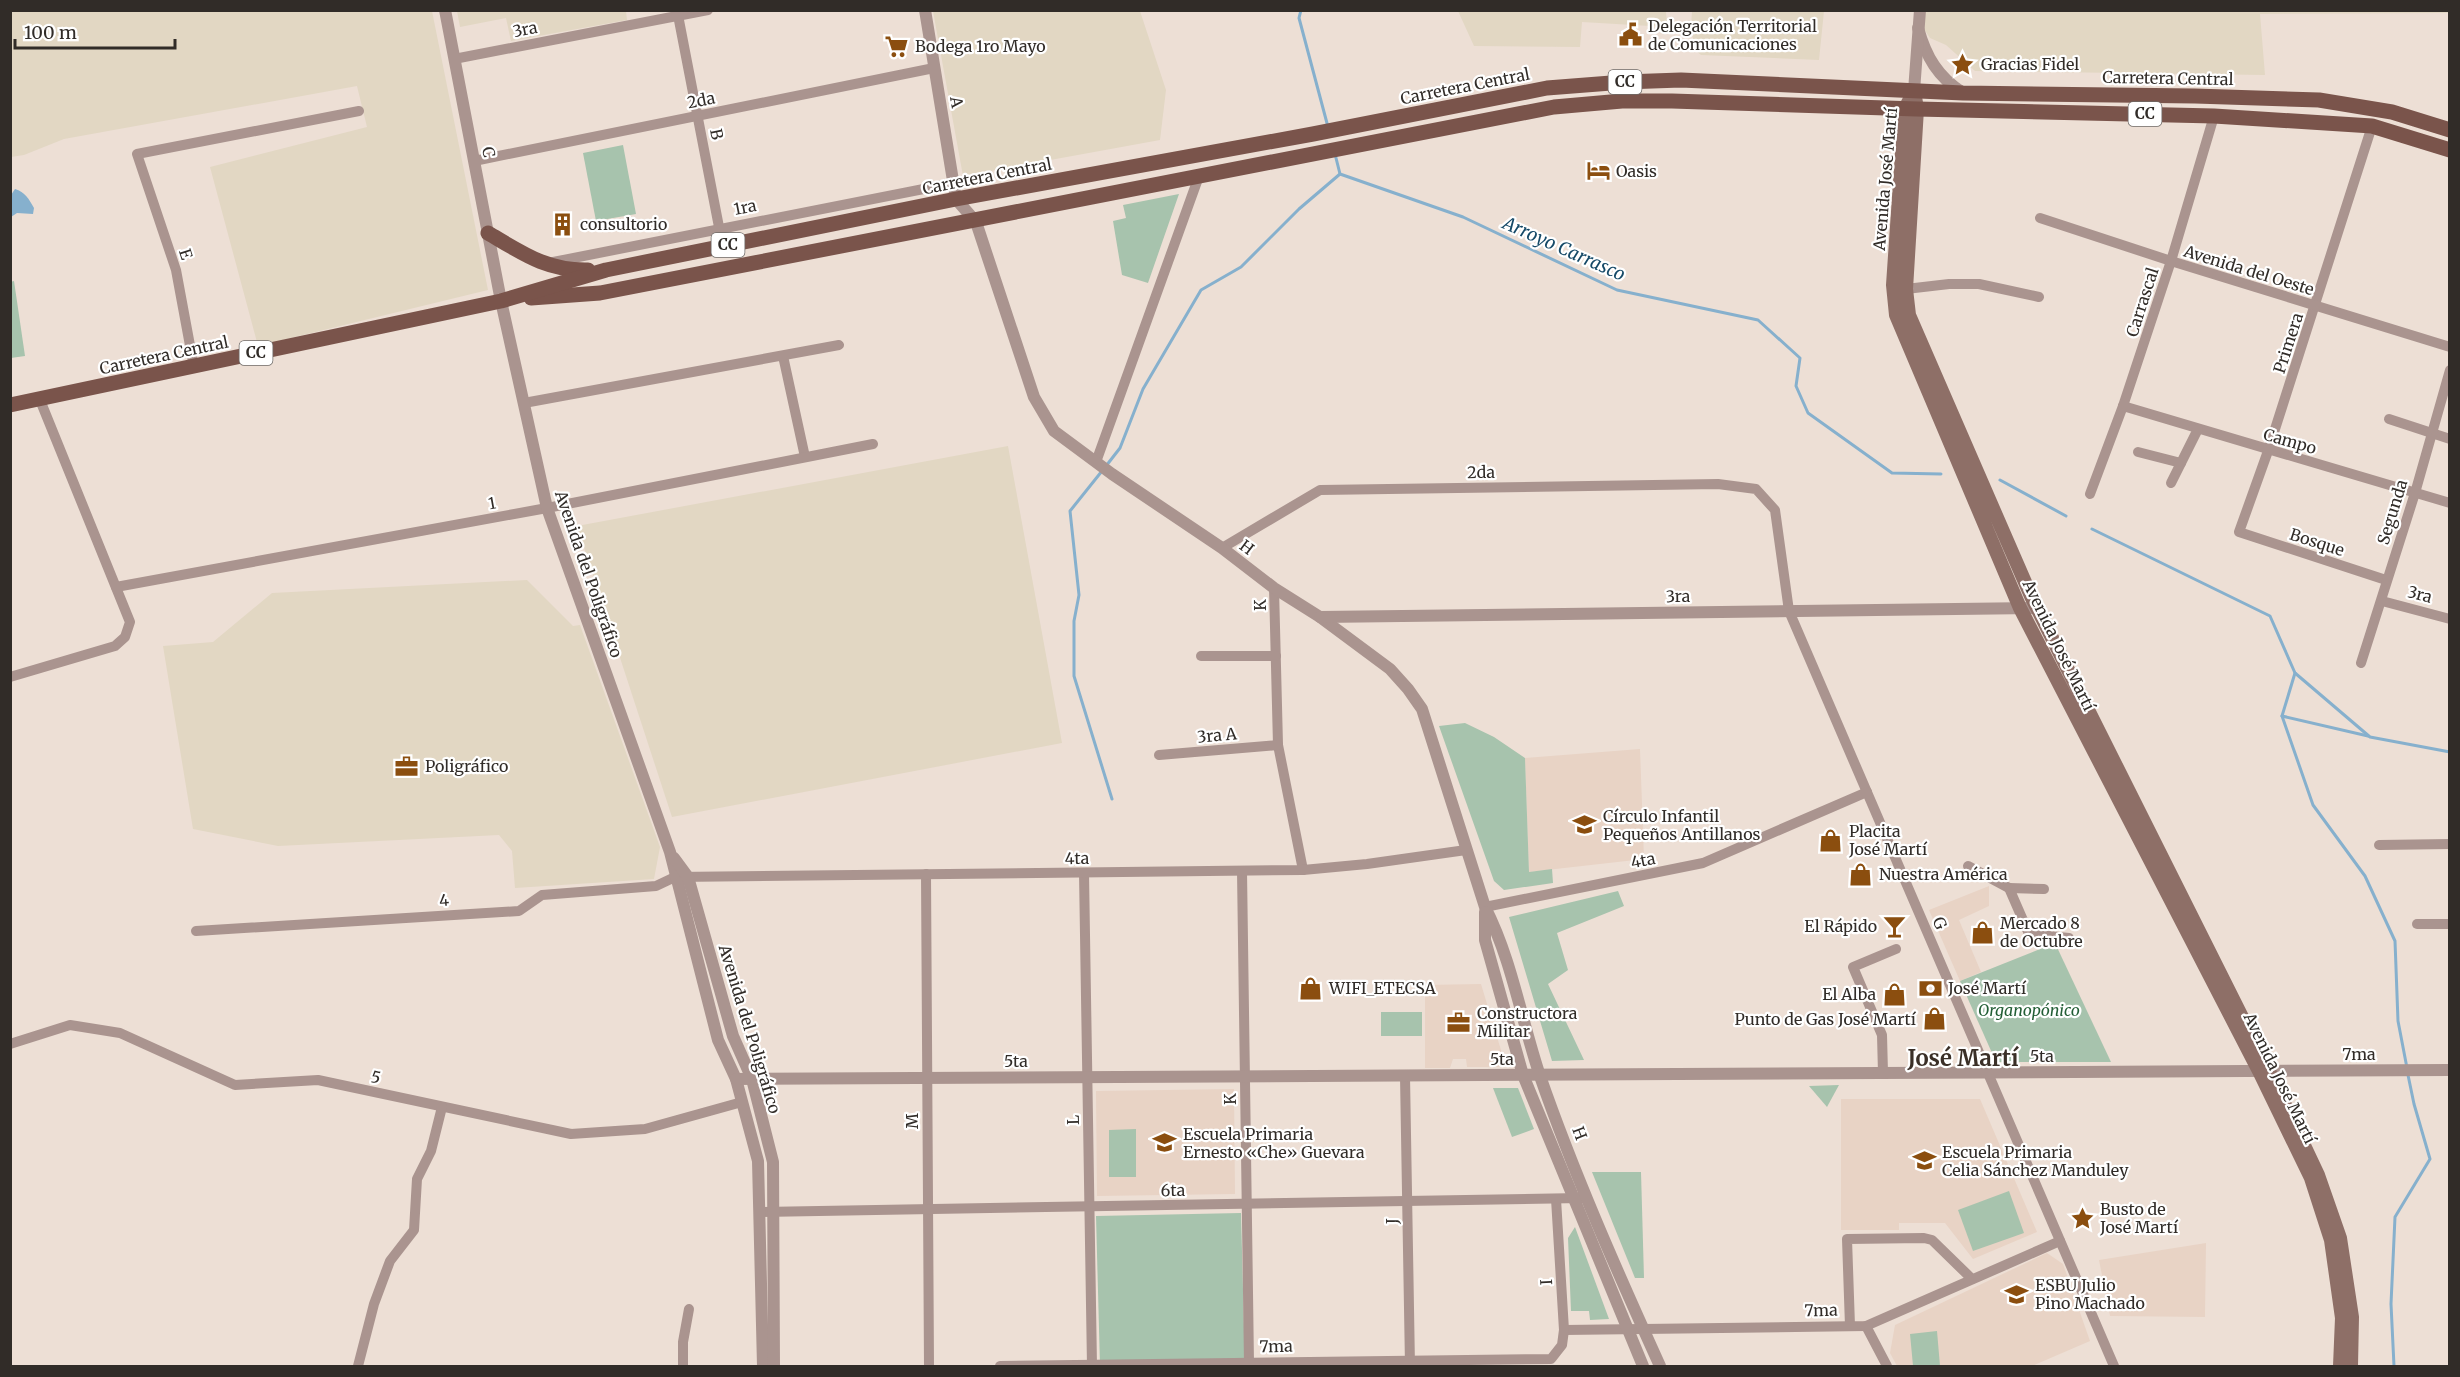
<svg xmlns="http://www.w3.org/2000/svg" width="2460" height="1377" font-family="Merriweather,serif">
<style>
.built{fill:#e8d3c5}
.industrial{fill:#e2d7c3}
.green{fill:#a7c3ad}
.water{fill:#86b0cd}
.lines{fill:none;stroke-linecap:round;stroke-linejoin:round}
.stream{stroke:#86b0cd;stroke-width:3}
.minor{stroke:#aa948f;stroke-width:10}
.tertiary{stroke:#aa948f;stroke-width:12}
.secondary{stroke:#8e6f67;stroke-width:14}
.primary{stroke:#7a544b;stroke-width:15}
.labels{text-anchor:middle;stroke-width:4.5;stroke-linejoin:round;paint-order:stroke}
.shield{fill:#fff;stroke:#6f6b68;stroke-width:1.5}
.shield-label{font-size:15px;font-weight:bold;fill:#312c28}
.poi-label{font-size:16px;fill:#312c28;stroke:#fff;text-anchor:start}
.street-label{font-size:16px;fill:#312c28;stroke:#fff}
.park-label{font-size:16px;font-style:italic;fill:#225e35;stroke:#fff}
.water-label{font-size:18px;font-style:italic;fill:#154967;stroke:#fff}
.district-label{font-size:22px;font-weight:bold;fill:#3a2f27;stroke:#fff}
</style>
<rect width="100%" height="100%" fill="#eddfd5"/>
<g class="built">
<polygon points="1640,749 1644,859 1529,872 1525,758"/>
<polygon points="1989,886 1989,906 1959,920 1981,972 1960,981 1929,910"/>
<polygon points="1481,984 1504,1060 1501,1067 1467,1067 1466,1059 1453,1059 1450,1068 1425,1068 1425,985"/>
<polygon points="1234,1089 1235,1194 1097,1196 1096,1091"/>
<polygon points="1841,1099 1980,1099 2037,1232 1973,1259 1945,1223 1899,1223 1899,1230 1841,1230"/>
<polygon points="2206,1243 2205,1317 2110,1316 2099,1260"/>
<polygon points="2047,1253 2063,1264 2090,1341 2032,1366 1897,1366 1890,1353 1895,1325"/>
</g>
<g class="industrial">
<polygon points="1925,10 2450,11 2449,13 2260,14 2265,75 1975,71 1946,45 1930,38 1924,29"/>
<polygon points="11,11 432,11 488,290 258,346 210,167 367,127 357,86 64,139 24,155 11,157"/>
<polygon points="457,11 626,11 627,20 511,41 506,18 460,27"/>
<polygon points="933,11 1140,11 1166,90 1160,140 963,176"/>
<polygon points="1458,11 1666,11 1667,27 1582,22 1580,47 1474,46"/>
<polygon points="1692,11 1824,11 1819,60 1701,55 1695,50 1691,28"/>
<polygon points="1008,446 1062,743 672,817 577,526"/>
<polygon points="527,580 573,626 580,625 660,847 654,879 515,888 512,851 499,835 278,846 193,829 163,646 213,642 272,593"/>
</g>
<g class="green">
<polygon points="623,145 636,214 596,221 583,153"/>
<polygon points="1179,194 1148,283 1122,275 1113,221 1126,218 1123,205"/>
<polygon points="14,281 25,356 11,358 10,282"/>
<polygon points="1465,723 1494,737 1525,758 1529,872 1552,869 1553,883 1504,890 1494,881 1439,726"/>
<polygon points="1618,891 1624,906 1557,933 1568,970 1548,984 1584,1060 1552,1061 1509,917"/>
<polygon points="2055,943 2111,1062 1996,1062 1960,981"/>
<rect x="1381" y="1012" width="41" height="24"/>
<polygon points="1839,1085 1827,1107 1809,1086"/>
<polygon points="1493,1088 1518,1088 1534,1129 1512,1137"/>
<polygon points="1136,1129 1136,1177 1109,1177 1109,1130"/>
<polygon points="1592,1172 1641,1172 1644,1278 1635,1278"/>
<polygon points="2009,1191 2024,1233 1973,1251 1958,1210"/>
<polygon points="1241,1213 1245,1366 1100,1366 1096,1216"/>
<polygon points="1575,1227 1609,1319 1590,1320 1589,1311 1571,1311 1568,1238"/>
<polygon points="1937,1331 1940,1366 1913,1366 1910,1334"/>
</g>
<path class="water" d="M15,189C25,192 29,199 34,208L33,214L17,213L11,217V195Z"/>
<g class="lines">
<g class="stream">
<polyline points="1301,10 1299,18 1328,127"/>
<polyline points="1335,154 1340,174 1463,217 1617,290 1758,320 1800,358 1796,386 1808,413 1892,473 1941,474"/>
<polyline points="1106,466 1120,448 1143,389 1201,290 1241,267 1299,209 1340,174"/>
<polyline points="1102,471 1070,511 1079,595 1074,621 1074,676 1112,799"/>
<polyline points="2000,480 2066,516"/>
<polyline points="2092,529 2270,616 2295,673 2370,737 2450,752"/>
<polyline points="2295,673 2282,716 2313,805 2365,876 2395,941 2398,1021 2407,1068"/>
<polyline points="2282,716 2368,736"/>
<polyline points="2394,1366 2391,1304 2395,1217 2430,1159 2414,1104 2408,1075"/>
</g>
<g class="minor">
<polyline points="677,10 719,227"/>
<polyline points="454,59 708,10"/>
<polyline points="2372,126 2268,451 2239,532 2386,580"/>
<polyline points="474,161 934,68"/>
<polyline points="2040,218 2171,261 2450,347"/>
<polyline points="548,263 954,183"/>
<polyline points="1906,289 1949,284 1979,284 2039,297"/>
<polyline points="783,356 805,457"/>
<polyline points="194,367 176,270 137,154 359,111"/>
<polyline points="524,403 839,345"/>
<polyline points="2123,406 2450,503"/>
<polyline points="2389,419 2450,439"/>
<polyline points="2138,452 2181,463"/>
<polyline points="1096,462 1199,176"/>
<polyline points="2171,483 2198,429"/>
<polyline points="2090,494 2123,406 2171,261 2214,116"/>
<polyline points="1222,548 1320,490 1718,484 1756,489 1775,510 1789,611 2114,1366"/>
<polyline points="116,587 547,508 873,444"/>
<polyline points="1274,588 1278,745 1303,870"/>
<polyline points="2382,601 2450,619"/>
<polyline points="1201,656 1276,656"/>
<polyline points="2361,663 2415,493 2450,370"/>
<polyline points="10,677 115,646 125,637 130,622 40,400"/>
<polyline points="1159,755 1278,745"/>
<polyline points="2379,845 2450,844"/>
<polyline points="1968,866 2009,888"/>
<polyline points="1242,871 1249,1363"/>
<polyline points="1084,873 1092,1366"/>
<polyline points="926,874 929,1366"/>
<polyline points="2044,889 2009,888 2029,934 2069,938"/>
<polyline points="1485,907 1703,863 1867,792"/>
<polyline points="2417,924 2450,924"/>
<polyline points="196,931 519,911 542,895 656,886 675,877 1303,870 1367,864 1466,850"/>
<polyline points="10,1044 70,1025 120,1033 235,1085 318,1080 571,1134 645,1129 742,1102"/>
<polyline points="1883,1073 1882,1035 1853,967 1896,949"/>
<polyline points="1405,1076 1410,1366"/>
<polyline points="759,1212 1581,1198"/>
<polyline points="1850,1326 1847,1239 1924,1238 1932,1240 1972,1279"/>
<polyline points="1866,1326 1887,1366"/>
<polyline points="1564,1330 1866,1326 2060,1241"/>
<polyline points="358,1366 374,1304 390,1261 414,1230 417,1179 431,1151 442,1107"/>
<polyline points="683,1366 683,1342 689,1309"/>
<polyline points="1000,1366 1551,1359 1562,1345 1564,1330 1556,1199"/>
</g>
<g class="tertiary">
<polyline points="445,10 501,301 547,508 670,852 718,1040 736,1079 758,1161 763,1366"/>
<path d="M925,10L956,199L976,222L1034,397L1054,431L1112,474L1222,548L1274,588L1320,617L1390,669L1408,689L1422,709L1485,907C1512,960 1521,1019 1540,1076C1574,1174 1617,1271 1660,1366"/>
<path d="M1918,28C1926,57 1938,77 1963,93"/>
<polyline points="1914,91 1920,10"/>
<polyline points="1320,617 2037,608"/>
<polyline points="674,858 688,877 733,1036 752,1079 773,1162 774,1366"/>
<polyline points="1485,912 1485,940 1523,1075 1643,1366"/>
<polyline points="736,1079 2450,1070"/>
</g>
<polyline class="secondary" points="2340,1366 2342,1318 2331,1240 2311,1178 2259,1071 2020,608 1896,315 1893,285 1905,109 1914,91 1917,109 1906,289 1909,315 2031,596 2269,1071 2318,1175 2340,1238 2352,1317 2351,1366"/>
<g class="primary">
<path d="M488,233C522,253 547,271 588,270"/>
<polyline points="531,298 600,293 1554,107 1622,101 1672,101 1917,109 2214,116 2372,126 2450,150"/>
<polyline points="10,405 501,301 606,270 956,199 1313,134 1547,88 1624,82 1681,80 1963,93 2195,96 2319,100 2392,112 2450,130"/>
</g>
</g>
<defs>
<symbol id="civic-bare" viewBox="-9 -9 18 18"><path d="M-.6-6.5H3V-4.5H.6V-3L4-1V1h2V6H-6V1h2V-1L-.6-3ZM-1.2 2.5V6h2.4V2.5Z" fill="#8b4e0f" stroke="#fff" stroke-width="2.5" paint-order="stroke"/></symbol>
<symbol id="supermarket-bare" viewBox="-9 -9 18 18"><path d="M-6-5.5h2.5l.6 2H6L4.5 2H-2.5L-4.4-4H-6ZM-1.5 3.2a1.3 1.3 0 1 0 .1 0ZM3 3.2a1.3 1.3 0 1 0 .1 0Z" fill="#8b4e0f" stroke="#fff" stroke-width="2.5" paint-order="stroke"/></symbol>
<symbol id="sight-bare" viewBox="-9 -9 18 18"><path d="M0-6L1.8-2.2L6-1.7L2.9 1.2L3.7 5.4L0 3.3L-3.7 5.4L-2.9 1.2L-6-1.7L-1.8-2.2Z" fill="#8b4e0f" stroke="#fff" stroke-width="2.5" paint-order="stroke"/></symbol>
<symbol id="hotel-bare" viewBox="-9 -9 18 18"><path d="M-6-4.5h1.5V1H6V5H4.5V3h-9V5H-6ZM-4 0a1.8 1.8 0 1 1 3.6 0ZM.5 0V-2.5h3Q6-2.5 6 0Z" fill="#8b4e0f" stroke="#fff" stroke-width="2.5" paint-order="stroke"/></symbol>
<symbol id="building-bare" viewBox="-9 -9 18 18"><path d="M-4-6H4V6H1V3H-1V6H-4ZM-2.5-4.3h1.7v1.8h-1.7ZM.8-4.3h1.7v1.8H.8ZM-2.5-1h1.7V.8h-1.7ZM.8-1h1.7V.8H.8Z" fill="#8b4e0f" stroke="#fff" stroke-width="2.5" paint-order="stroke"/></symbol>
<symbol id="office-bare" viewBox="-9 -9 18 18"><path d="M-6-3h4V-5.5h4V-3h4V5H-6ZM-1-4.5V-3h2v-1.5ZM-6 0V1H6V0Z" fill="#8b4e0f" stroke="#fff" stroke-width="2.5" paint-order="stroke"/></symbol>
<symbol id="school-bare" viewBox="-9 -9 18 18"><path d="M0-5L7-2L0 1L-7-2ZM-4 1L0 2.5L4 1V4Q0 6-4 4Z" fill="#8b4e0f" stroke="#fff" stroke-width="2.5" paint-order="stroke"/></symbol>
<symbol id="shop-bare" viewBox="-9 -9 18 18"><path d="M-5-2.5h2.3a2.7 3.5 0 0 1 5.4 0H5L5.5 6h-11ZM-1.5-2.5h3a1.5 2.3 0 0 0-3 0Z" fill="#8b4e0f" stroke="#fff" stroke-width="2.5" paint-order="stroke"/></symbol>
<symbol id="bar-bare" viewBox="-9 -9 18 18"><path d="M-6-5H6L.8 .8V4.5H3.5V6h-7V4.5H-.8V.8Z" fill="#8b4e0f" stroke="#fff" stroke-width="2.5" paint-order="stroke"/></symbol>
<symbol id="bank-bare" viewBox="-9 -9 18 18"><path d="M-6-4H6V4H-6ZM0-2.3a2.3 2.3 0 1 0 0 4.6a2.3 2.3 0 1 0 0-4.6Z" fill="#8b4e0f" stroke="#fff" stroke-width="2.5" paint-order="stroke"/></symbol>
</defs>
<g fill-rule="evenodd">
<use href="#civic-bare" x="1614" y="18" width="33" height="33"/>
<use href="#supermarket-bare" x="880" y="30" width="33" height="33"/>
<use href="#sight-bare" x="1946" y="48" width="33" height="33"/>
<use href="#hotel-bare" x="1582" y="154" width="33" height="33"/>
<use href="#building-bare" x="546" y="208" width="33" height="33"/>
<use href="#office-bare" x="390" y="750" width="33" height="33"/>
<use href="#school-bare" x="1568" y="808" width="33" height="33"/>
<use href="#shop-bare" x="1814" y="824" width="33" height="33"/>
<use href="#shop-bare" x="1844" y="858" width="33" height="33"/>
<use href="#bar-bare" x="1878" y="910" width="33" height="33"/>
<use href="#shop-bare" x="1966" y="916" width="33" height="33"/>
<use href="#shop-bare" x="1294" y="972" width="33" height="33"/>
<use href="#bank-bare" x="1914" y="972" width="33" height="33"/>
<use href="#shop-bare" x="1878" y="978" width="33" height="33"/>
<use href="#shop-bare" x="1918" y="1002" width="33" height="33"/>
<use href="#office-bare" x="1442" y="1006" width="33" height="33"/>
<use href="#school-bare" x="1148" y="1126" width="33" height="33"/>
<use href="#school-bare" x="1908" y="1144" width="33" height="33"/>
<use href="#sight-bare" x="2066" y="1202" width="33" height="33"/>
<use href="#school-bare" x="2000" y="1278" width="33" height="33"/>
</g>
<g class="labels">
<g class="shield">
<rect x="1608.5" y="70" width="33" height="24" rx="4.5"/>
<rect x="2128.5" y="102" width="33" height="24" rx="4.5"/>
<rect x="711.5" y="233" width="33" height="24" rx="4.5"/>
<rect x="239.5" y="341" width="33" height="24" rx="4.5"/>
</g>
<g class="shield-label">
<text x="1625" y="87">CC</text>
<text x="2145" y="119">CC</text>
<text x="728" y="250">CC</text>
<text x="256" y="358">CC</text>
</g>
<g class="poi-label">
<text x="1648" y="32">Delegación Territorial<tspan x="1648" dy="18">de Comunicaciones</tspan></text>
<text x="915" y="52">Bodega 1ro Mayo</text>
<text x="1981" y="70">Gracias Fidel</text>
<text x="1616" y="177">Oasis</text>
<text x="580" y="230">consultorio</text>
<text x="425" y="772">Poligráfico</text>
<text x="1603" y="822">Círculo Infantil<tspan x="1603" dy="18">Pequeños Antillanos</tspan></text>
<text x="1849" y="837">Placita<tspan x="1849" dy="18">José Martí</tspan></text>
<text x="1879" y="880">Nuestra América</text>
<text x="2000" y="929">Mercado 8<tspan x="2000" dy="18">de Octubre</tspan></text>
<text x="1877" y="932" text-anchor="end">El Rápido</text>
<text x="1329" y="994">WIFI_ETECSA</text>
<text x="1948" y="994">José Martí</text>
<text x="1876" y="1000" text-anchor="end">El Alba</text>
<text x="1477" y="1019">Constructora<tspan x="1477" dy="18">Militar</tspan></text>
<text x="1916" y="1025" text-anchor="end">Punto de Gas José Martí</text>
<text x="1183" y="1140">Escuela Primaria<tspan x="1183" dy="18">Ernesto «Che» Guevara</tspan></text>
<text x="1942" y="1158">Escuela Primaria<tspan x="1942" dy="18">Celia Sánchez Manduley</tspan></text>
<text x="2100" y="1215">Busto de<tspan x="2100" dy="18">José Martí</tspan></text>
<text x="2035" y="1291">ESBU Julio<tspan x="2035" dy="18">Pino Machado</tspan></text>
</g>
<g class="street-label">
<text transform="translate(525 29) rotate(-11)" y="6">3ra</text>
<text transform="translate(2168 78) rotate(1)" y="6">Carretera Central</text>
<text transform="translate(1465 86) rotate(-11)" y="6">Carretera Central</text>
<text transform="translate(701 100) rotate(-11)" y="6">2da</text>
<text transform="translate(957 102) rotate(80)" y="6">A</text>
<text transform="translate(717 134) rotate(79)" y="6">B</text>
<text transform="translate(489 152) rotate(79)" y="6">C</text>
<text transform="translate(987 176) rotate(-11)" y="6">Carretera Central</text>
<text transform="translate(1885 179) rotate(-85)" y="6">Avenida José Martí</text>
<text transform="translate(745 207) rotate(-11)" y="6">1ra</text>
<text transform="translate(186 254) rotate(72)" y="6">E</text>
<text transform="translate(2249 270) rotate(17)" y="6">Avenida del Oeste</text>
<text transform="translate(2142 302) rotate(-72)" y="6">Carrascal</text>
<text transform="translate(2288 343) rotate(-72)" y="6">Primera</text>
<text transform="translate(164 355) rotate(-12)" y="6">Carretera Central</text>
<text transform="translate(2290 441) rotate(16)" y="6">Campo</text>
<text transform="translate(1481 472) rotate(-1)" y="6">2da</text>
<text transform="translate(492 503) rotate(-10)" y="6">1</text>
<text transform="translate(2392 512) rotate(-73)" y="6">Segunda</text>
<text transform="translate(2317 542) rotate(18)" y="6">Bosque</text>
<text transform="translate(1247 547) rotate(37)" y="6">H</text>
<text transform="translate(589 574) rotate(71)" y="6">Avenida del Poligráfico</text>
<text transform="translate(2420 594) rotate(15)" y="6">3ra</text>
<text transform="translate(1678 596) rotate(-1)" y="6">3ra</text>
<text transform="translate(1260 605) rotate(-91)" y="6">K</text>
<text transform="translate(2059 645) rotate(64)" y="6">Avenida José Martí</text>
<text transform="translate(1217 735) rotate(-5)" y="6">3ra A</text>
<text transform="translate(1077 858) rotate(-1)" y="6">4ta</text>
<text transform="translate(1643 860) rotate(-11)" y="6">4ta</text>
<text transform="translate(444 900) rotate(-4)" y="6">4</text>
<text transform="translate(1940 923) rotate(67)" y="6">G</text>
<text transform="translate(750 1029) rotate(73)" y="6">Avenida del Poligráfico</text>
<text x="2359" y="1060">7ma</text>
<text x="2042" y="1062">5ta</text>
<text x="1502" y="1065">5ta</text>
<text x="1016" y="1067">5ta</text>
<text transform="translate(376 1077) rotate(13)" y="6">5</text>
<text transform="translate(2280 1078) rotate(64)" y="6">Avenida José Martí</text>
<text transform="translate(1230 1099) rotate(-91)" y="6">K</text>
<text transform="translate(1073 1120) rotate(-91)" y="6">L</text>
<text transform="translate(912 1121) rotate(-90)" y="6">M</text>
<text transform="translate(1580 1133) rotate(69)" y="6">H</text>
<text transform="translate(1173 1190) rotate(-1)" y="6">6ta</text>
<text transform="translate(1392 1221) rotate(-91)" y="6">J</text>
<text transform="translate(1546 1282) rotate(-93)" y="6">I</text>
<text transform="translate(1821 1310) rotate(-1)" y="6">7ma</text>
<text transform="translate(1276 1346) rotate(-1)" y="6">7ma</text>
</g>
<g class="park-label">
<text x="2029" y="1016">Organopónico</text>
</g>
<g class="water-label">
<text transform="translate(1564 249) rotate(24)" y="6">Arroyo Carrasco</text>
</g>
<g class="district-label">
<text x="1963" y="1066">José Martí</text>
</g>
</g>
<rect width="2460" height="1377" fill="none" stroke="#312c28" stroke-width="24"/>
<path d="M15 39v9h160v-9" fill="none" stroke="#312c28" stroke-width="3"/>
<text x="24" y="39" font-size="18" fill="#312c28" stroke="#ffffff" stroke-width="4.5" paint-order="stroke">100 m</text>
</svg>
